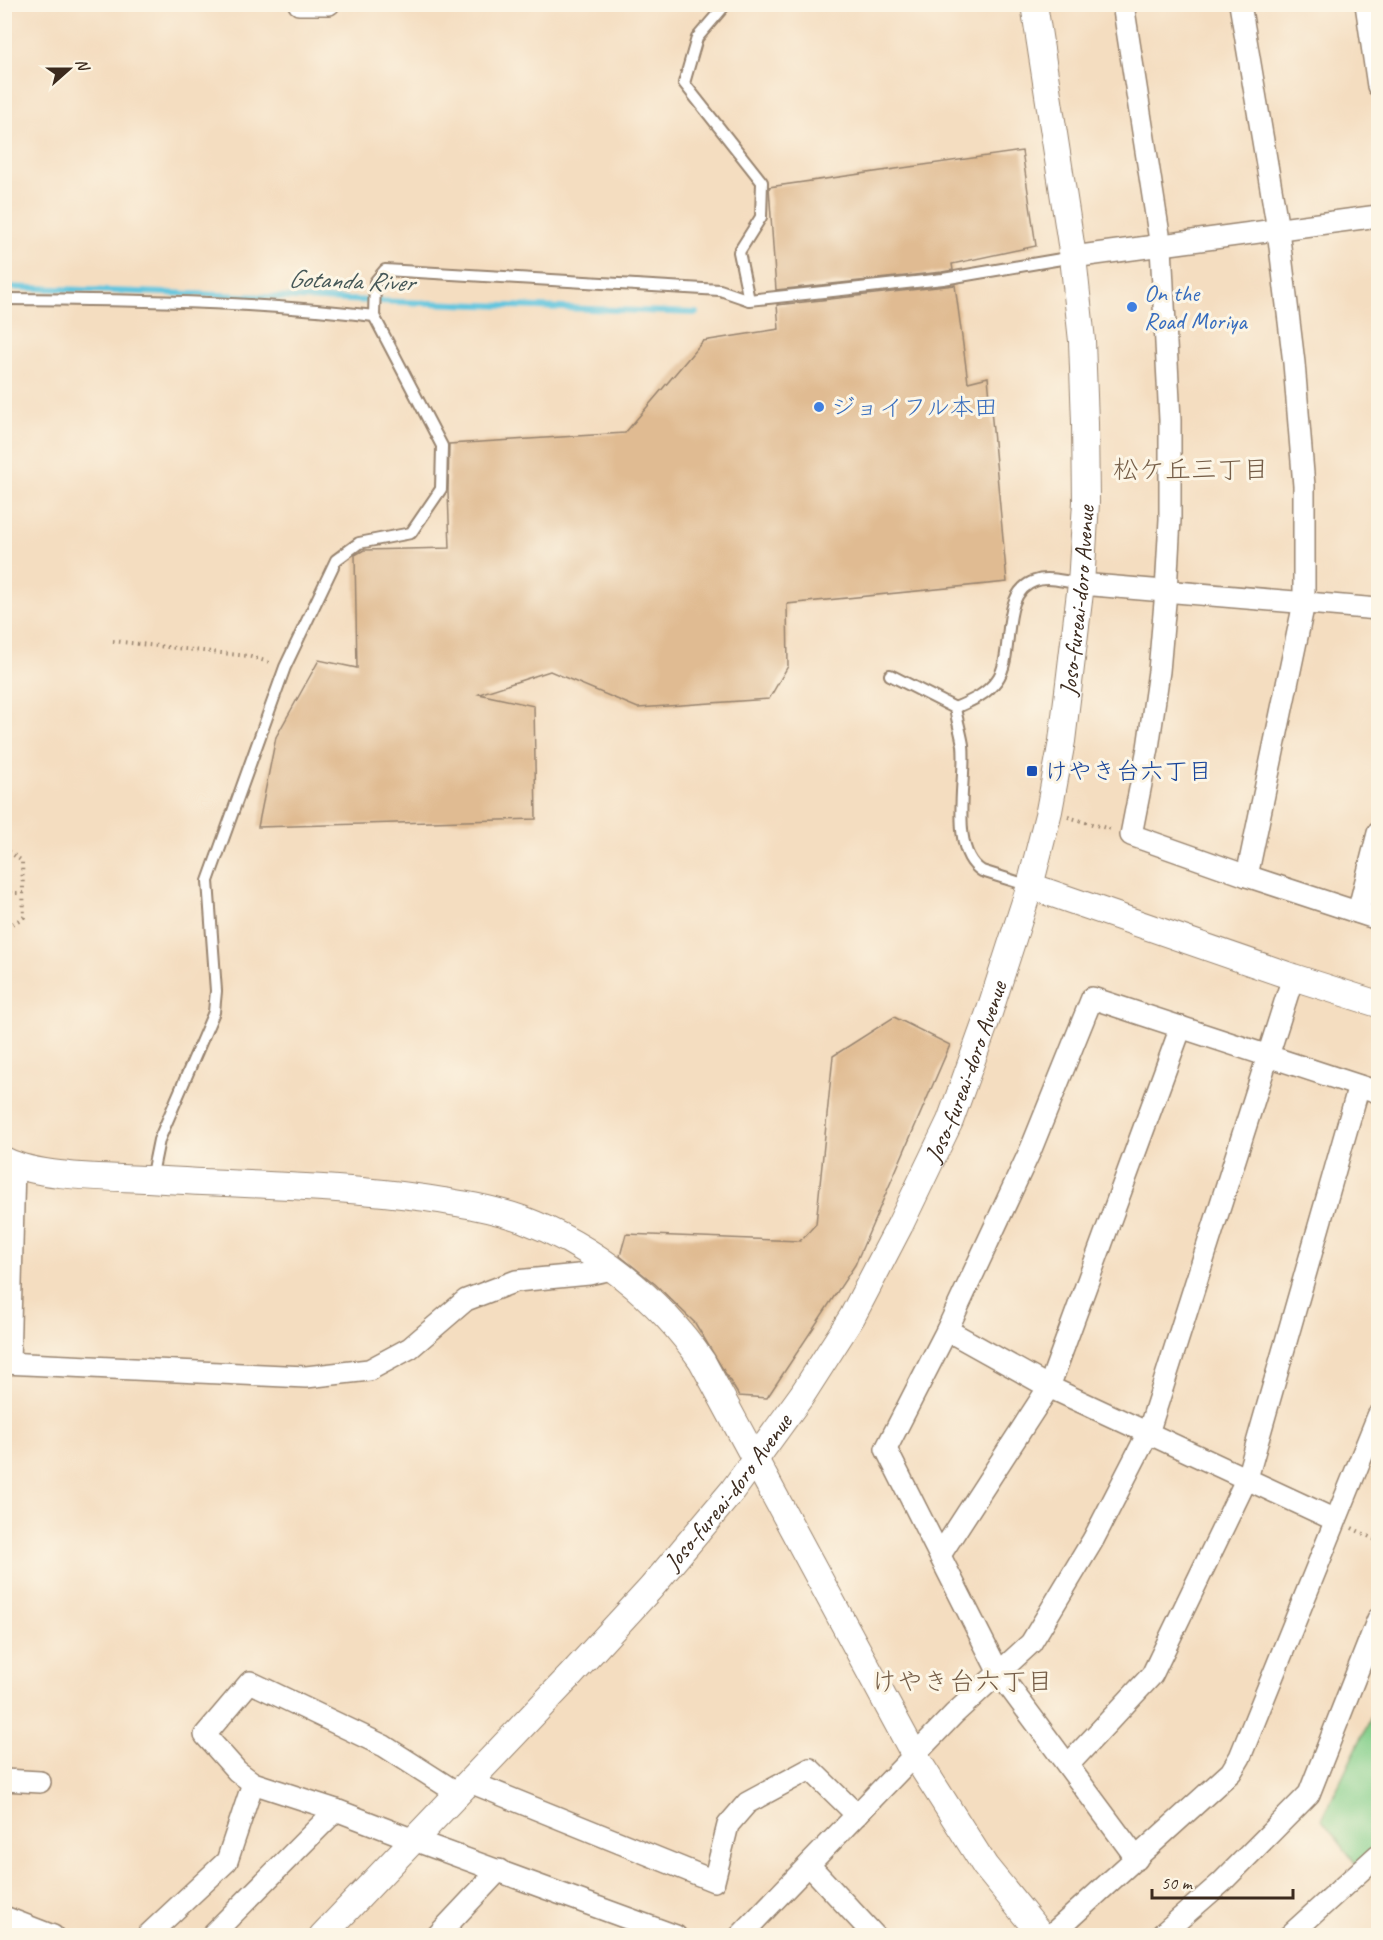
<svg xmlns="http://www.w3.org/2000/svg" width="1383" height="1940" font-family="Caveat,'Klee One',sans-serif">
<style>
.green{fill:#86d08d;stroke:#607d56;stroke-width:1.5}
.lines{fill:none;stroke-linecap:round;stroke-linejoin:round}
.stream{stroke:#60c5de;stroke-width:6}
.building{fill:#e0bb92}
.service-casing{stroke:#98846f;stroke-width:14}
.minor-casing{stroke:#98846f;stroke-width:24}
.tertiary-casing{stroke:#98846f;stroke-width:28}
.path{stroke:#98846f;stroke-width:4;stroke-dasharray:1.5 4.5;stroke-linecap:butt}
.service{stroke:#fff;stroke-width:10}
.minor{stroke:#fff;stroke-width:21}
.tertiary{stroke:#fff;stroke-width:26}
.shop-dot{fill:#3f7fe0;stroke:#fcf5e5;stroke-width:2}
.transit-dot{fill:#1a4fb4;stroke:#fcf5e5;stroke-width:2}
.labels{text-anchor:middle;stroke-width:6;stroke-linejoin:round;paint-order:stroke}
.shop-label{font-size:24px;fill:#366cbe;stroke:#fcf5e5;text-anchor:start}
.street-label{font-size:24px;fill:#3b2a1e;stroke:#fcf5e5}
.transit-label{font-size:24px;fill:#164399;stroke:#fcf5e5;text-anchor:start}
.water-label{font-size:26px;font-style:italic;fill:#465858;stroke:#fcf5e5}
.neighbourhood-label{font-size:26px;fill:#755d47;stroke:#fcf5e5}
</style>
<rect width="100%" height="100%" fill="#fcf5e5"/>
<filter id="ink" filterUnits="userSpaceOnUse"><feTurbulence type="fractalNoise" baseFrequency=".0167" numOctaves="2"/><feDisplacementMap in="SourceGraphic" scale="12" xChannelSelector="R" yChannelSelector="G"/><feConvolveMatrix kernelMatrix="1 2 1 2 8 2 1 2 1" color-interpolation-filters="sRGB"/></filter>
<filter id="wash" filterUnits="userSpaceOnUse"><feTurbulence type="fractalNoise" baseFrequency=".008" numOctaves="4" result="noise"/><feDisplacementMap in="SourceGraphic" scale="24" xChannelSelector="R" yChannelSelector="G"/><feGaussianBlur stdDeviation="1.35" result="paint"/><feColorMatrix in="noise" values="0 0 0 0 0 0 0 0 0 0 0 0 0 0 0 0 0 1.4 0 .05"/><feComposite in="paint" operator="in"/></filter>
<g filter="url(#wash)">
<rect width="100%" height="100%" fill="#f4ddc0"/>
<polygon class="green" points="1378,1696 1378,1844 1357,1865 1322,1820 1369,1722"/>
<g class="lines">
<polyline class="stream" points="4,287 696,313"/>
</g>
<g id="blocks">
<g class="building">
<polygon points="1022,151 1036,246 952,264 953,270 942,272 776,290 769,187"/>
<polygon points="955,285 968,382 988,377 1007,582 787,604 788,666 769,699 638,708 550,671 479,694 534,706 536,819 258,827 276,737 319,660 357,668 355,555 364,550 450,548 448,492 449,444 625,433 703,341 779,329 777,305"/>
<polygon points="894,1017 950,1045 855,1265 767,1398 739,1396 695,1323 655,1284 620,1256 626,1234 800,1241 816,1224 833,1056"/>
</g>
</g>
</g>
<g filter="url(#ink)">
<use href="#blocks" fill-opacity="0" stroke="#98846f" stroke-width="1.5"/>
<g class="lines">
<defs>
<g id="service">
<polyline points="726,4 697,38 684,83 762,182 761,217 739,252 749,300"/>
<path d="M4,299C128,300 252,301 374,316L375,282L385,270L720,290L749,300L943,279L1073,257"/>
<path d="M890,675L955,708C957,720 961,733 963,745C967,780 948,850 982,871L1030,886"/>
<path d="M955,708C971,701 986,695 997,680C1016,654 998,593 1035,581C1048,576 1067,582 1081,584"/>
<polyline points="151,1179 159,1140 214,1012 216,991 208,881 285,667 336,560 359,543 411,533 441,489 442,446 374,316"/>
</g>
<g id="minor">
<polyline points="299,4 329,4"/>
<polyline points="1123,4 1161,247 1170,420 1170,519 1166,591 1159,671 1148,748 1131,835 1247,876 1378,919"/>
<polyline points="1240,4 1278,230 1294,363 1304,486 1304,603 1247,876"/>
<polyline points="1366,4 1378,86"/>
<polyline points="1073,257 1378,216"/>
<polyline points="1081,584 1378,609"/>
<polyline points="1358,912 1378,833"/>
<polyline points="947,1330 1049,1387 1335,1520"/>
<polyline points="4,1363 306,1377 369,1370 410,1348 466,1300 516,1281 589,1274 612,1269"/>
<polyline points="9,1363 14,1165"/>
<polyline points="940,1555 1049,1387 1181,1027"/>
<polyline points="1068,1765 1152,1675 1247,1478 1359,1086"/>
<polyline points="4,1780 40,1782"/>
<polyline points="470,1782 714,1881 728,1825 747,1803 810,1769 857,1815"/>
<polyline points="253,1783 237,1771 205,1735 250,1682 384,1746 459,1794"/>
<polyline points="1137,1859 999,1673 886,1449 947,1330 1031,1149 1092,998 1378,1092"/>
<polyline points="809,1865 875,1936"/>
<polyline points="4,1917 53,1936"/>
<polyline points="147,1936 227,1861 253,1783 336,1810 414,1840 676,1936"/>
<polyline points="211,1936 336,1810"/>
<polyline points="437,1936 499,1870"/>
<polyline points="740,1936 954,1714 1031,1643 1093,1540 1148,1433 1293,977"/>
<polyline points="1050,1936 1231,1772 1240,1757 1378,1416"/>
<polyline points="1160,1936 1222,1882 1309,1794 1378,1619"/>
<polyline points="1289,1936 1378,1855"/>
</g>
<g id="tertiary">
<polyline points="1030,886 1293,977 1378,1004"/>
<path d="M4,1160C39,1178 108,1177 148,1179C240,1185 333,1185 425,1198C458,1203 491,1208 522,1219C594,1246 659,1298 702,1361L915,1756L985,1866L1042,1936"/>
<path id="s1" d="M322,1936L571,1675L651,1588L733,1490L802,1395L852,1317L900,1225L950,1121L989,1013L1030,886L1049,811L1062,741L1081,584L1086,502L1085,423L1082,341L1073,257L1034,4"/>
</g>
</defs>
<use href="#service" class="service-casing"/>
<use href="#minor" class="minor-casing"/>
<use href="#tertiary" class="tertiary-casing"/>
<g class="path">
<polyline points="113,641 248,656 272,663"/>
<polyline points="1068,817 1113,830"/>
<polyline points="4,848 22,861 24,917 4,929"/>
<polyline points="4,893 23,893"/>
<polyline points="1352,1528 1378,1541"/>
</g>
<use href="#service" class="service"/>
<use href="#minor" class="minor"/>
<use href="#tertiary" class="tertiary"/>
</g>
</g>
<g class="shop-dot">
<circle cx="1132" cy="307" r="6"/>
<circle cx="819" cy="407" r="6"/>
</g>
<rect class="transit-dot" x="1026" y="765" width="12" height="12" rx="3"/>
<g class="labels">
<g class="shop-label">
<text x="1144" y="301">On the<tspan x="1144" dy="28">Road Moriya</tspan></text>
<text x="831" y="415">ジョイフル本田</text>
</g>
<g class="street-label">
<text dy="8" stroke="none"><textPath href="#s1" startOffset="1574">Joso-fureai-doro Avenue</textPath></text>
<text dy="8" stroke="none"><textPath href="#s1" startOffset="1088">Joso-fureai-doro Avenue</textPath></text>
<text dy="8" stroke="none"><textPath href="#s1" startOffset="602">Joso-fureai-doro Avenue</textPath></text>
</g>
<g class="transit-label">
<text x="1044" y="779">けやき台六丁目</text>
</g>
<g class="water-label">
<text transform="translate(351 280) rotate(2)" y="9">Gotanda River</text>
</g>
<g class="neighbourhood-label">
<text x="1191" y="478">松ケ丘三丁目</text>
<text x="962" y="1690">けやき台六丁目</text>
</g>
</g>
<rect width="1383" height="1940" fill="none" stroke="#fcf5e5" stroke-width="24"/>
<g transform="translate(69 69) rotate(69)" stroke="#fcf5e5" stroke-width="4.5" paint-order="stroke">
<path d="M0-4.5L10 22L0 15L-10 22Z" fill="#3b2a1e"/>
<text y="-9" font-size="16" font-weight="bold" text-anchor="middle" fill="#3b2a1e">N</text>
</g>
<path d="M1152 1889v9h141v-9" fill="none" stroke="#3b2a1e" stroke-width="3"/>
<text x="1161" y="1889" font-size="18" fill="#3b2a1e" stroke="#fcf5e5" stroke-width="4.5" paint-order="stroke">50 m</text>
</svg>
